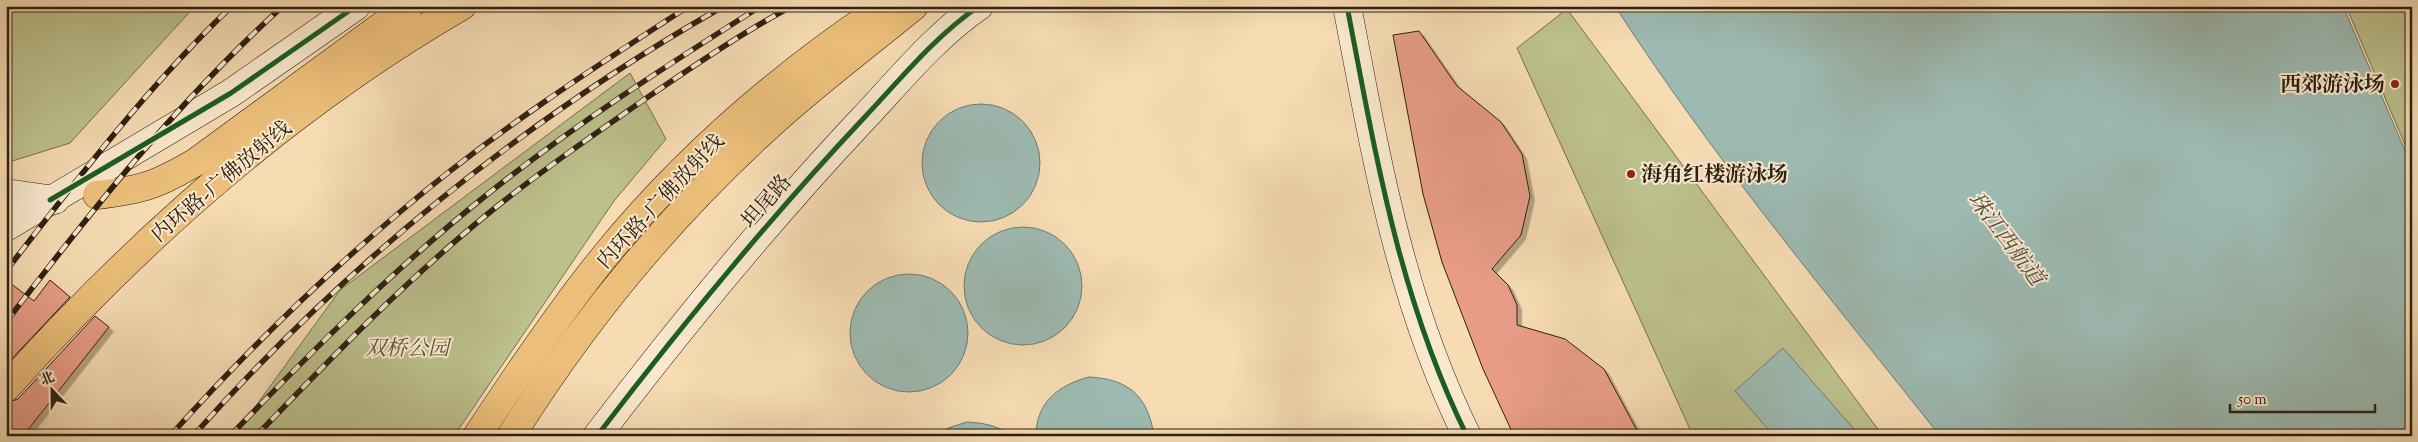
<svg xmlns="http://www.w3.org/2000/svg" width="2418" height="442" font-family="'Sorts Mill Goudy','Noto Serif SC',serif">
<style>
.green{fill:#bcc08c;stroke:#74704e}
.water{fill:#9dbab2;stroke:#707c71}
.building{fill:#e89c87;stroke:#2d2010;filter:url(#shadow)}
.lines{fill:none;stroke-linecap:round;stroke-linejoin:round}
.secondary-casing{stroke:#2d2010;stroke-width:29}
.highway-casing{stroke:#2d2010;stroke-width:29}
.secondary{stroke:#f9e8ce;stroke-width:28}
.highway{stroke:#ebbe7a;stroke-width:28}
.rail-casing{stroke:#2d2010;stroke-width:5.5}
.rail{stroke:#f9e8ce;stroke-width:4;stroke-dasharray:11;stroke-linecap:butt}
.cycleway-casing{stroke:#f9e8ce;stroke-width:8}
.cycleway{stroke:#1b5e20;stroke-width:5}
.poi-dot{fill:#8f2418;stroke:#f9e8ce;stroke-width:2}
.labels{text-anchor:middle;stroke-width:4;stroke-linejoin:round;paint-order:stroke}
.poi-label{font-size:21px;font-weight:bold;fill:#2d2010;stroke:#f9e8ce;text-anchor:end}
.street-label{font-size:21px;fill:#2d2010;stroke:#f9e8ce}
.park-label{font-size:21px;font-style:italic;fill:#585035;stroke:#f9e8ce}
.water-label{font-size:22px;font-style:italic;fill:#4f4e41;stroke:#f9e8ce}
</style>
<defs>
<filter id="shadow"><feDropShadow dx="4.5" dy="4.5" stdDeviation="0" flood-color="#0004"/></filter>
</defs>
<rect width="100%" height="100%" fill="#f6dbb3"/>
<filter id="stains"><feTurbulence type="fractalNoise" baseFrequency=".004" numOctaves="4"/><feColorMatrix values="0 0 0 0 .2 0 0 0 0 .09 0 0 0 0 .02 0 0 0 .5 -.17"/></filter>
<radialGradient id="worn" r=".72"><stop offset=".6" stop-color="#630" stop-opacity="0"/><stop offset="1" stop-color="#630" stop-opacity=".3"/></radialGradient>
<g class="green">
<polygon points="6,6 195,6 70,143 6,163"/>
<polygon points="2346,6 2412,6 2412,161"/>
<polygon points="1567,9 1883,436 1693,436 1517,48"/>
<polygon points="630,73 666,139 614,201 454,436 234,436 340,290"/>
</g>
<g class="water">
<path d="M1615,6H2343L2412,167V436H1940C1829,296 1712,157 1615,6Z"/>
<circle cx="981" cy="163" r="59"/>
<circle cx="1023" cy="286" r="59"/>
<circle cx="909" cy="333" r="59"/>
<polygon points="1783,348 1860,436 1774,436 1735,391"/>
<path d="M1089,377C1129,379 1148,396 1154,436H1036C1036,402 1059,385 1089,377Z"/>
<path d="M967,422C983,423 998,425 1011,436H937L948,428Z"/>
</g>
<g class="building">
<polygon points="1419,31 1457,86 1501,122 1522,154 1530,196 1521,235 1492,269 1508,285 1517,305 1517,325 1565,339 1604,369 1640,436 1514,436 1483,369 1442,262 1423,194 1393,35"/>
<polygon points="6,280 34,301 50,280 70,297 6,365"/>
<polygon points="95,316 109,327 23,436 21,436 6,424 6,403 18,399"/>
</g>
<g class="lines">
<defs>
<g id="secondary">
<path d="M1347,6C1376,156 1399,298 1467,436"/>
<polyline points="6,193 55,200"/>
<polyline points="6,227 231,93 356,6"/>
<path d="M597,436C681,326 768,220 862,120C899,81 934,37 979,6"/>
</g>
<g id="highway">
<path d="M97,195C142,190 157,185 196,162L409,6"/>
<path d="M6,388C138,240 291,105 462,6"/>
<path d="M477,436C517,375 558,314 604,257C683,160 781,75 885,6"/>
<path d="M511,436C581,324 665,221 762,132C810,87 863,48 914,6"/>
</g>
</defs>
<use href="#secondary" class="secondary-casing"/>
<use href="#highway" class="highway-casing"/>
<use href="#secondary" class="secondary"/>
<use href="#highway" class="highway"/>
<defs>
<g id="rail">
<path d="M6,271C77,179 148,86 232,6"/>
<path d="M6,322C93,209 177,102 283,6"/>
<path d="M170,436C242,356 318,281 400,212C490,135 590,70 689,6"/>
<path d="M193,436C345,265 525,119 724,6"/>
<path d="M230,436C311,352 393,270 484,197C571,127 666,66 761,6"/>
<path d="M256,436C332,357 409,277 495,208C544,169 596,133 648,97C695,65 742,33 792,6"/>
</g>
</defs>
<use href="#rail" class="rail-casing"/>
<use href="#rail" class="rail"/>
<defs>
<g id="cycleway">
<path d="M1347,6C1376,156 1399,298 1467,436"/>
<polyline points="50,200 231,93 356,6"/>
<path d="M597,436C681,326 768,220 862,120C899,81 934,37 979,6"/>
</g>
</defs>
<use href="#cycleway" class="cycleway-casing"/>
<use href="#cycleway" class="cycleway"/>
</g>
<g class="poi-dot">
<circle cx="2395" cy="84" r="5"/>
<circle cx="1631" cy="174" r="5"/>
</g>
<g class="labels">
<g class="poi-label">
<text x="2385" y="91">西郊游泳场</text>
<text x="1641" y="181" text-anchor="start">海角红楼游泳场</text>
</g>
<g class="street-label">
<text transform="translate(221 181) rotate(-40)" y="7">内环路-广佛放射线</text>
<text transform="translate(660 201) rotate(-47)" y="7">内环路-广佛放射线</text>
<text transform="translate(766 201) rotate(-49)" y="7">坦尾路</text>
</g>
<g class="park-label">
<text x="407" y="355">双桥公园</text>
</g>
<g class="water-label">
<text transform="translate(2007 238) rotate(53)" y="8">珠江西航道</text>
</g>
</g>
<rect width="2418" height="442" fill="none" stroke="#f6dbb3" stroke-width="25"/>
<rect x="8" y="8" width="2403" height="427" fill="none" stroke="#2d2010" stroke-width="2.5"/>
<rect x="12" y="12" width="2393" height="417" fill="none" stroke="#2d2010"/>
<g transform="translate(52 390) rotate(338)" stroke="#f9e8ce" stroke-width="4" paint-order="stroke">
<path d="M0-4L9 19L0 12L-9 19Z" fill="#2d2010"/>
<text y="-8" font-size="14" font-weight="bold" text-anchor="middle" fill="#2d2010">北</text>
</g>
<path d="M2230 404v8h145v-8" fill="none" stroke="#2d2010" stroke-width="2.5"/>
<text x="2238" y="404" font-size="15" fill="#2d2010" stroke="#f9e8ce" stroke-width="4" paint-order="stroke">50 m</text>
<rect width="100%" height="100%" filter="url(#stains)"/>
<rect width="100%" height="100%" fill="url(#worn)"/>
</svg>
